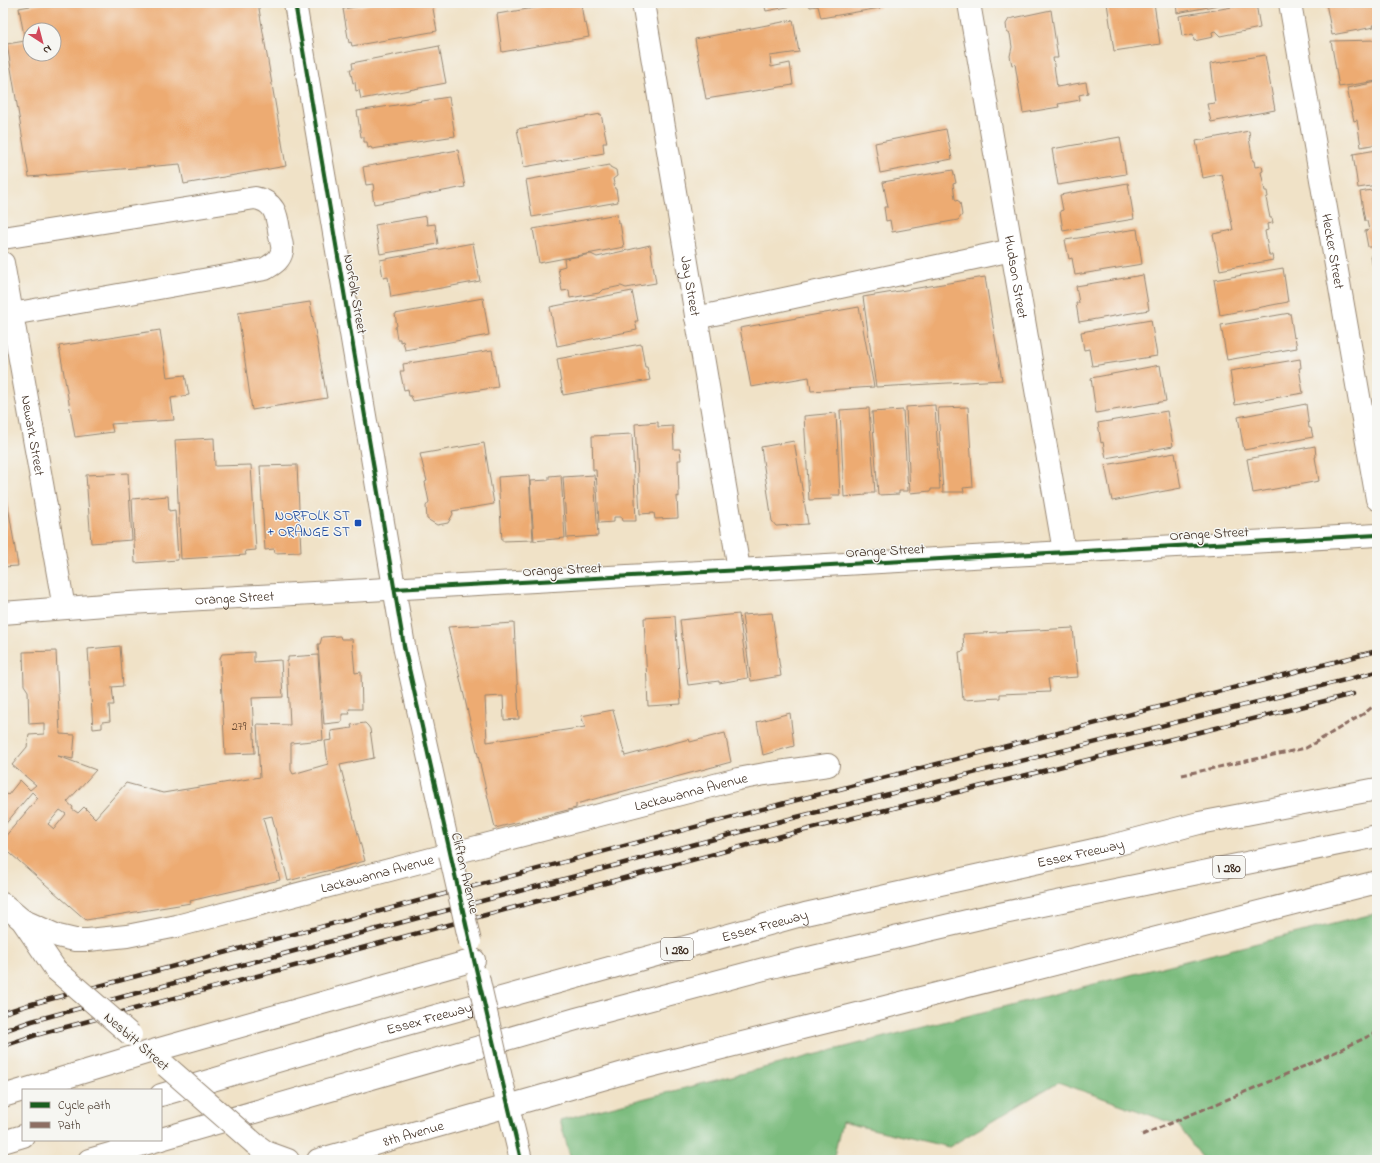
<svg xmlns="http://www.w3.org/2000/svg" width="1380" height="1163" font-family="'Indie Flower',sans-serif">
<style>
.forest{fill:#7cbc7e;stroke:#5c734e}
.building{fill:#edab72;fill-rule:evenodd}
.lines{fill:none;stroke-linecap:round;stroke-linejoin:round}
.minor-casing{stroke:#968672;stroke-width:24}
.major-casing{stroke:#968672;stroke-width:24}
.highway-casing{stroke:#968672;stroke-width:24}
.minor{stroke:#fff;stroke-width:22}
.major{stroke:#fff;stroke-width:22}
.highway{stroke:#fff;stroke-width:22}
.rail-casing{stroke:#3b2a1e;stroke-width:4.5}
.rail{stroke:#f6f6f2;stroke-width:3;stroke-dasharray:9;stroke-linecap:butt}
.major-bridge-casing{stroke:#968672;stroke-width:24;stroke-linecap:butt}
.major-bridge{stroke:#fff;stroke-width:22}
.quiet{stroke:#8d6e63;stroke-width:3;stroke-dasharray:6 3;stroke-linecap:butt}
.cycleway-casing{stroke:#f6f6f2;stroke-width:6}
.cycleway{stroke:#1b5e20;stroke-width:4}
.transit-dot{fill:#1a4fb4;stroke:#f6f6f2;stroke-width:1.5}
.labels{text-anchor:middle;stroke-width:3;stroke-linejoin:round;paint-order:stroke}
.number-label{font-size:12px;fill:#684a33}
.shield{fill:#f6f6f2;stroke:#73675e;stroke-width:1}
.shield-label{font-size:13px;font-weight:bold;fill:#3b2a1e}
.street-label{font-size:14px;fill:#3b2a1e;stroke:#f6f6f2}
.transit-label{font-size:14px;fill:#164399;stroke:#f6f6f2;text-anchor:end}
</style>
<rect width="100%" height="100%" fill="#f6f6f2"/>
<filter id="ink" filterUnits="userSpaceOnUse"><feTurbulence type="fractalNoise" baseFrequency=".025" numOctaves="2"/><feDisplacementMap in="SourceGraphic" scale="8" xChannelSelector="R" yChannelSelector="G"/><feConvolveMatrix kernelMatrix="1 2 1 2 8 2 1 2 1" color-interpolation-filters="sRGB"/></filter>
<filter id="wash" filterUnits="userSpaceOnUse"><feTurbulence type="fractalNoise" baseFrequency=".012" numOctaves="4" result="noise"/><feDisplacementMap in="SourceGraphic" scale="16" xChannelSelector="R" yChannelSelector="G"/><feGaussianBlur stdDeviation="0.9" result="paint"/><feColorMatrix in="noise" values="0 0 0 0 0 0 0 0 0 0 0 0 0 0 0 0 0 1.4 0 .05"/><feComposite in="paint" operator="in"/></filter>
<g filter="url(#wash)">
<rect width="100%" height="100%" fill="#f0e2c7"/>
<path class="forest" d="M1377,913V1160H1204L1178,1125L1058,1082L949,1147L842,1122L833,1160H571L560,1120L947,1021Z"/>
<g id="blocks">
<path class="building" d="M47,3H258L286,166L184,184L180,164L29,177L7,44L25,41L19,8ZM30,30H54V54H30Z
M377,3H432L437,31L352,46L351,42L349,43L343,9Z
M565,3H581L584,24L586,23L589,37L502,52L497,14Z
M764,3H879L880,8L821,18L818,6L810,7L809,3L766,11Z
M1107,3H1154L1160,44L1114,51Z
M1176,3H1224V4L1177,13Z
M1256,3L1260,28L1220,36L1215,31L1212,32L1213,37L1194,41L1193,34L1182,36L1179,16Z
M1326,3H1377V25H1373L1374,27L1332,35Z
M1051,10L1058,58H1053L1057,87L1086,82L1088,93L1079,95L1080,100L1058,104L1059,107L1023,113L1015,64L1012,65L1010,56L1012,47L1010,34L1007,32L1006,24L1009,19Z
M793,20L799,52L770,56L771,67L790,63L793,85L706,99L695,39Z
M1377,40V81L1339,87L1331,41Z
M439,46L446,83L361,99L359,90L356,91L355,82L353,83L350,69H353L352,63Z
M1265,55L1275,110L1211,122L1207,104L1215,103L1210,64Z
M1377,82V144L1361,147L1357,120L1354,121L1347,88Z
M449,97L455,136L372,149L371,147L368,148L367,142H364V137H361L357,111Z
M601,114L607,143H603L604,153L524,167L517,129Z
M946,129L952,159L880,173L875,143Z
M1249,131L1250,138H1249L1253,161H1254L1255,167L1262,166L1263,171L1261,172L1265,191H1267L1268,197L1266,198L1270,218H1272L1273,223L1267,224L1268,230L1265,231L1269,255H1272L1273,260L1220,270L1213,234L1233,230L1222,174L1203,178L1196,141Z
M1120,137L1126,174L1058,185L1052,149Z
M458,150L465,187L374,204L372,191L374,190L373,184L366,185L363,167Z
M1377,150V185L1358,188L1353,154Z
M610,165V167L616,170L617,176L613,179L615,189H616L618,202L532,217L526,180Z
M953,170L956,183L953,184L955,199L960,202L962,215L958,220L892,232L890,220L886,221L884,207H888L883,182Z
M1128,183L1134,219L1063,231L1060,211L1063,210L1060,195Z
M1377,189V248H1372V247H1368L1365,231L1369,230L1367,221H1365L1360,192Z
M617,214L618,223H620L624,247L539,263L533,229Z
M426,216L427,225L435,224L438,244L380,254L375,225Z
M1137,229L1142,264L1075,275L1072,258L1069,259L1065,240Z
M473,243L480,281L391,297L388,277L383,278L380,260Z
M650,245L656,283L626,288L621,286L602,290L599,293L570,298L569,290L562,291L558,268L565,266L564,259L591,254L597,257Z
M1377,255V287H1376L1371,256Z
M1283,268L1288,302L1220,315L1214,280Z
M1143,275L1149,310L1079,322L1076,303H1079L1076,286Z
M985,277L1002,380L876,387L863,297Z
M632,291L638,321H635L637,330L557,346L550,307Z
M483,298L489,335L405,350L403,341L400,342V339H397L395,327L397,326L395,314Z
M310,302L327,398L252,410L238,313Z
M859,307L874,387L811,391L809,377L751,387L740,328Z
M1290,313L1294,338L1295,337L1297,348L1227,360L1221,325Z
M1151,320L1157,356L1092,366L1089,349L1084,350L1081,332Z
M160,330L167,377L185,375L189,395L171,398L174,420L111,424L113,432L75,437L59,346Z
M641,344L645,367H647L650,380L563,395L557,359Z
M492,350L498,387L413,401L411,396H409L408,389L404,390L400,371H404L403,364Z
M1300,359L1301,368H1299L1303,393L1235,405L1230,371Z
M1160,365L1166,401L1096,413L1091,378Z
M1306,404L1309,428H1311L1313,437L1244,450L1238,417Z
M935,405L940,489H931V491L910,493L906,407Z
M968,407L973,487L963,488L964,492H943L938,408Z
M869,408L875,493H866V495L844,497L840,410Z
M903,410L908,491H899V494L878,495L872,412Z
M1167,411L1173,446L1106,458L1103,442L1101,443L1098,423Z
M836,413L840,495H831L832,499L809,500L804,416Z
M658,422V427L673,426L674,449H680L681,460H678L679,497L677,496L678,518L655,519L654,513L640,514L635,424Z
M632,434L636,521H623L622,517H614V522L599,523L596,470H593L592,436Z
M214,438L215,466L251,465L256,550L245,551L246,555L181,559L175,440Z
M794,441L808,524L776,526L772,521L761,447Z
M484,443L494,504L452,511L453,514L448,523L437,525L427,519L426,506L429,502L425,482L427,481L420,454Z
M1315,446L1316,457H1315L1319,481L1253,493L1247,459Z
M1175,453L1181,488L1112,501L1105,465Z
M297,465L301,552L275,553L274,549L265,550L260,466Z
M128,473L132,540L91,543L86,475Z
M529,475L533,540L502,541L498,477Z
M561,475L565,538L534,541L530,481L549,480V476Z
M594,475L598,536L567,538L563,477Z
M3,482H4L18,566L3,567Z
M168,496L169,511L175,510L178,560L135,563L132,499Z
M772,613L781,676L751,681L742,615Z
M739,614L748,678L719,683V681L688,685L680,620Z
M675,616L681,704L648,706L644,618Z
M514,623L519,719L504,720L503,696L485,697L487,742L585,727L581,716L613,710L625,756L689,739L690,742L725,733L731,762L576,804V808L495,828L448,627Z
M1073,628L1078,677L1048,679L1050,692L1000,694V698L963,700L959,652L964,651L963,634Z
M340,636L341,639H352L355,673L361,672L362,709H349L350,714H342V722L324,724L318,644H320L322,637Z
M120,646L123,686L112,687L114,705H109L110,721L102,722V728L93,729L88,649Z
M56,651L60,734L75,735L73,759L58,756L96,770L67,802L73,807L72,809L78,813L84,807L95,818L126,783L163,793L260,777L257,724L290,725L287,661H288V657L318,655L323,740L291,743V770L293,774L328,764L325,741L332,740L331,731L352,728L351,725L365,723L368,726L370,729L374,758L340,765L365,861L288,881L272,816L263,818L280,880L190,901L191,903L86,920L3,847V839L38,798L32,792L3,827V791L8,795L20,780L30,790L36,785L12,765L27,747L29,735L44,734V723L29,724L28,691L24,685L23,652ZM60,810L66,814L54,829L48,824Z
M254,652V662L281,660L283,697L252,698L255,753L225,754L220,658L222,654Z
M790,713L794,746L763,755L757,722Z"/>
</g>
</g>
<g filter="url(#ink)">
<use href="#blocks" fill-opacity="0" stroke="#968672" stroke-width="1"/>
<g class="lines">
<defs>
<g id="minor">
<path id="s1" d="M643,3L739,569"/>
<path id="s2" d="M969,3L1064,551"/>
<path id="s3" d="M1290,3L1377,499"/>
<path d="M3,238L255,198C277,202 277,218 280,236C281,241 283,247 282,251C280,261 273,264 265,269L12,314"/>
<path id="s4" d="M3,263L64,608"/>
<path d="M696,318L1012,250"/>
<path id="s5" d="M450,854L738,779L765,774L828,765"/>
</g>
<g id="major">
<path id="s6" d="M3,613L130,603L1377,535"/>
<path d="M3,904L22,920L56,970"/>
<path id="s7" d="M22,920L58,936L75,940H88L127,936L177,926L450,854L404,646L295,3"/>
<path d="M498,1065L521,1160"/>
<path d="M255,1144L266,1152L288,1160"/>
<path id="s8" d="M318,1160L508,1106"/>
</g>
<g id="highway">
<path d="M24,1090L149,1052L474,960"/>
<path id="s9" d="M161,1095L356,1038L805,914L1107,847L1199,823L1377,789"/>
<path d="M3,1096L23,1090"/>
<path d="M508,1106L634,1070L854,1015L1377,882"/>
<path d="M161,1139L576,1019L779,965L980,918L1377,836"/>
<path d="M3,1142L23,1136"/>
<path d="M89,1160L158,1140"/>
</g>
</defs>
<use href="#minor" class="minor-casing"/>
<use href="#major" class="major-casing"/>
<use href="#highway" class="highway-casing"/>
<use href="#minor" class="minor"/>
<use href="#major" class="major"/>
<use href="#highway" class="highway"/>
<defs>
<path id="rail" d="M3,1013L28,1005L785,803L1377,651
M3,1031L32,1021L789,819L1377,672
M3,1046L36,1035L793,833L1353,694"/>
</defs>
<use href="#rail" class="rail-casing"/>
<use href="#rail" class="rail"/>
<defs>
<path id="major-bridge" d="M450,854L470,942
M56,970L131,1035
M478,977L498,1065
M166,1066L255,1144"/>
</defs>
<use href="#major-bridge" class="major-bridge-casing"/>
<use href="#major-bridge" class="major-bridge"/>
<path class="quiet" d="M1182,775L1306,748L1365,713L1377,703
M1142,1135C1221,1102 1300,1070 1377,1032"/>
<defs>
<path id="cycleway" d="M295,3L404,646L474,960L521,1160
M395,589L1377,535"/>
</defs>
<use href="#cycleway" class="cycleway-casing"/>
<use href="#cycleway" class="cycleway"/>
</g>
</g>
<rect class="transit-dot" x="354" y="519" width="8" height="8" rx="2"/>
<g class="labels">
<g class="number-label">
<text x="239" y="730">279</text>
</g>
<g class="shield">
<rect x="1213" y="856" width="32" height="22" rx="3"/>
<rect x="661" y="938" width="32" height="22" rx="3"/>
</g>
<g class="shield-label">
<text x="1229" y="872">I 280</text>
<text x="677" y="954">I 280</text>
</g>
<g class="street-label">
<text dy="5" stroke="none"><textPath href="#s3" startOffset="252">Hecker Street</textPath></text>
<text dy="5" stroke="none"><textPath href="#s2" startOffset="278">Hudson Street</textPath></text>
<text dy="5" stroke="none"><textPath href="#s1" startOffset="287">Jay Street</textPath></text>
<text transform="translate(356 294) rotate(80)" y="5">Norfolk Street</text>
<text dy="5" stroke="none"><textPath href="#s4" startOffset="175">Newark Street</textPath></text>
<text transform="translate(1209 533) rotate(-3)" y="5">Orange Street</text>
<text transform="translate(885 550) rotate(-3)" y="5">Orange Street</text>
<text transform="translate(562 569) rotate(-3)" y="5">Orange Street</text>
<text dy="5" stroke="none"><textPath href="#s6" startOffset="232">Orange Street</textPath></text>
<text dy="5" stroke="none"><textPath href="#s5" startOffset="249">Lackawanna Avenue</textPath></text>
<text dy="5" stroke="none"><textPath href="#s9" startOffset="951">Essex Freeway</textPath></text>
<text dy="5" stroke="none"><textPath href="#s7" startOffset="367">Lackawanna Avenue</textPath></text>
<text transform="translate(466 873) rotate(77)" y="5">Clifton Avenue</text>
<text dy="5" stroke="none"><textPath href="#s9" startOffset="627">Essex Freeway</textPath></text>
<text dy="5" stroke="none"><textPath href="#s9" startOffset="279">Essex Freeway</textPath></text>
<text transform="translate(137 1041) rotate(41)" y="5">Nesbitt Street</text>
<text dy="5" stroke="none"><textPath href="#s8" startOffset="99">8th Avenue</textPath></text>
</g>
<g class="transit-label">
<text x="350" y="520">NORFOLK ST<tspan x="350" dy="16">+ ORANGE ST</tspan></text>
</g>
</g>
<rect width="1380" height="1163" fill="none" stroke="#f6f6f2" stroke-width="16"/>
<rect x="22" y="1089" width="140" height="52" fill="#f6f6f2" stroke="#aba49d"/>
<rect x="30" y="1102" width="20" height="6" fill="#1b5e20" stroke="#aba49d"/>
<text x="58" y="1109" font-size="12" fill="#3b2a1e">Cycle path</text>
<rect x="30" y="1122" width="20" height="6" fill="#8d6e63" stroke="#aba49d"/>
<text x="58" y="1129" font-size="12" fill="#3b2a1e">Path</text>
<g transform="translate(42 42) rotate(144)"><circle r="19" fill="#f6f6f2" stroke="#aba49d"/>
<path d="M0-3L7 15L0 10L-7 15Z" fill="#d1495b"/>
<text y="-6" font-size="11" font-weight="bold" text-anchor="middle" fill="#3b2a1e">N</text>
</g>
</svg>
